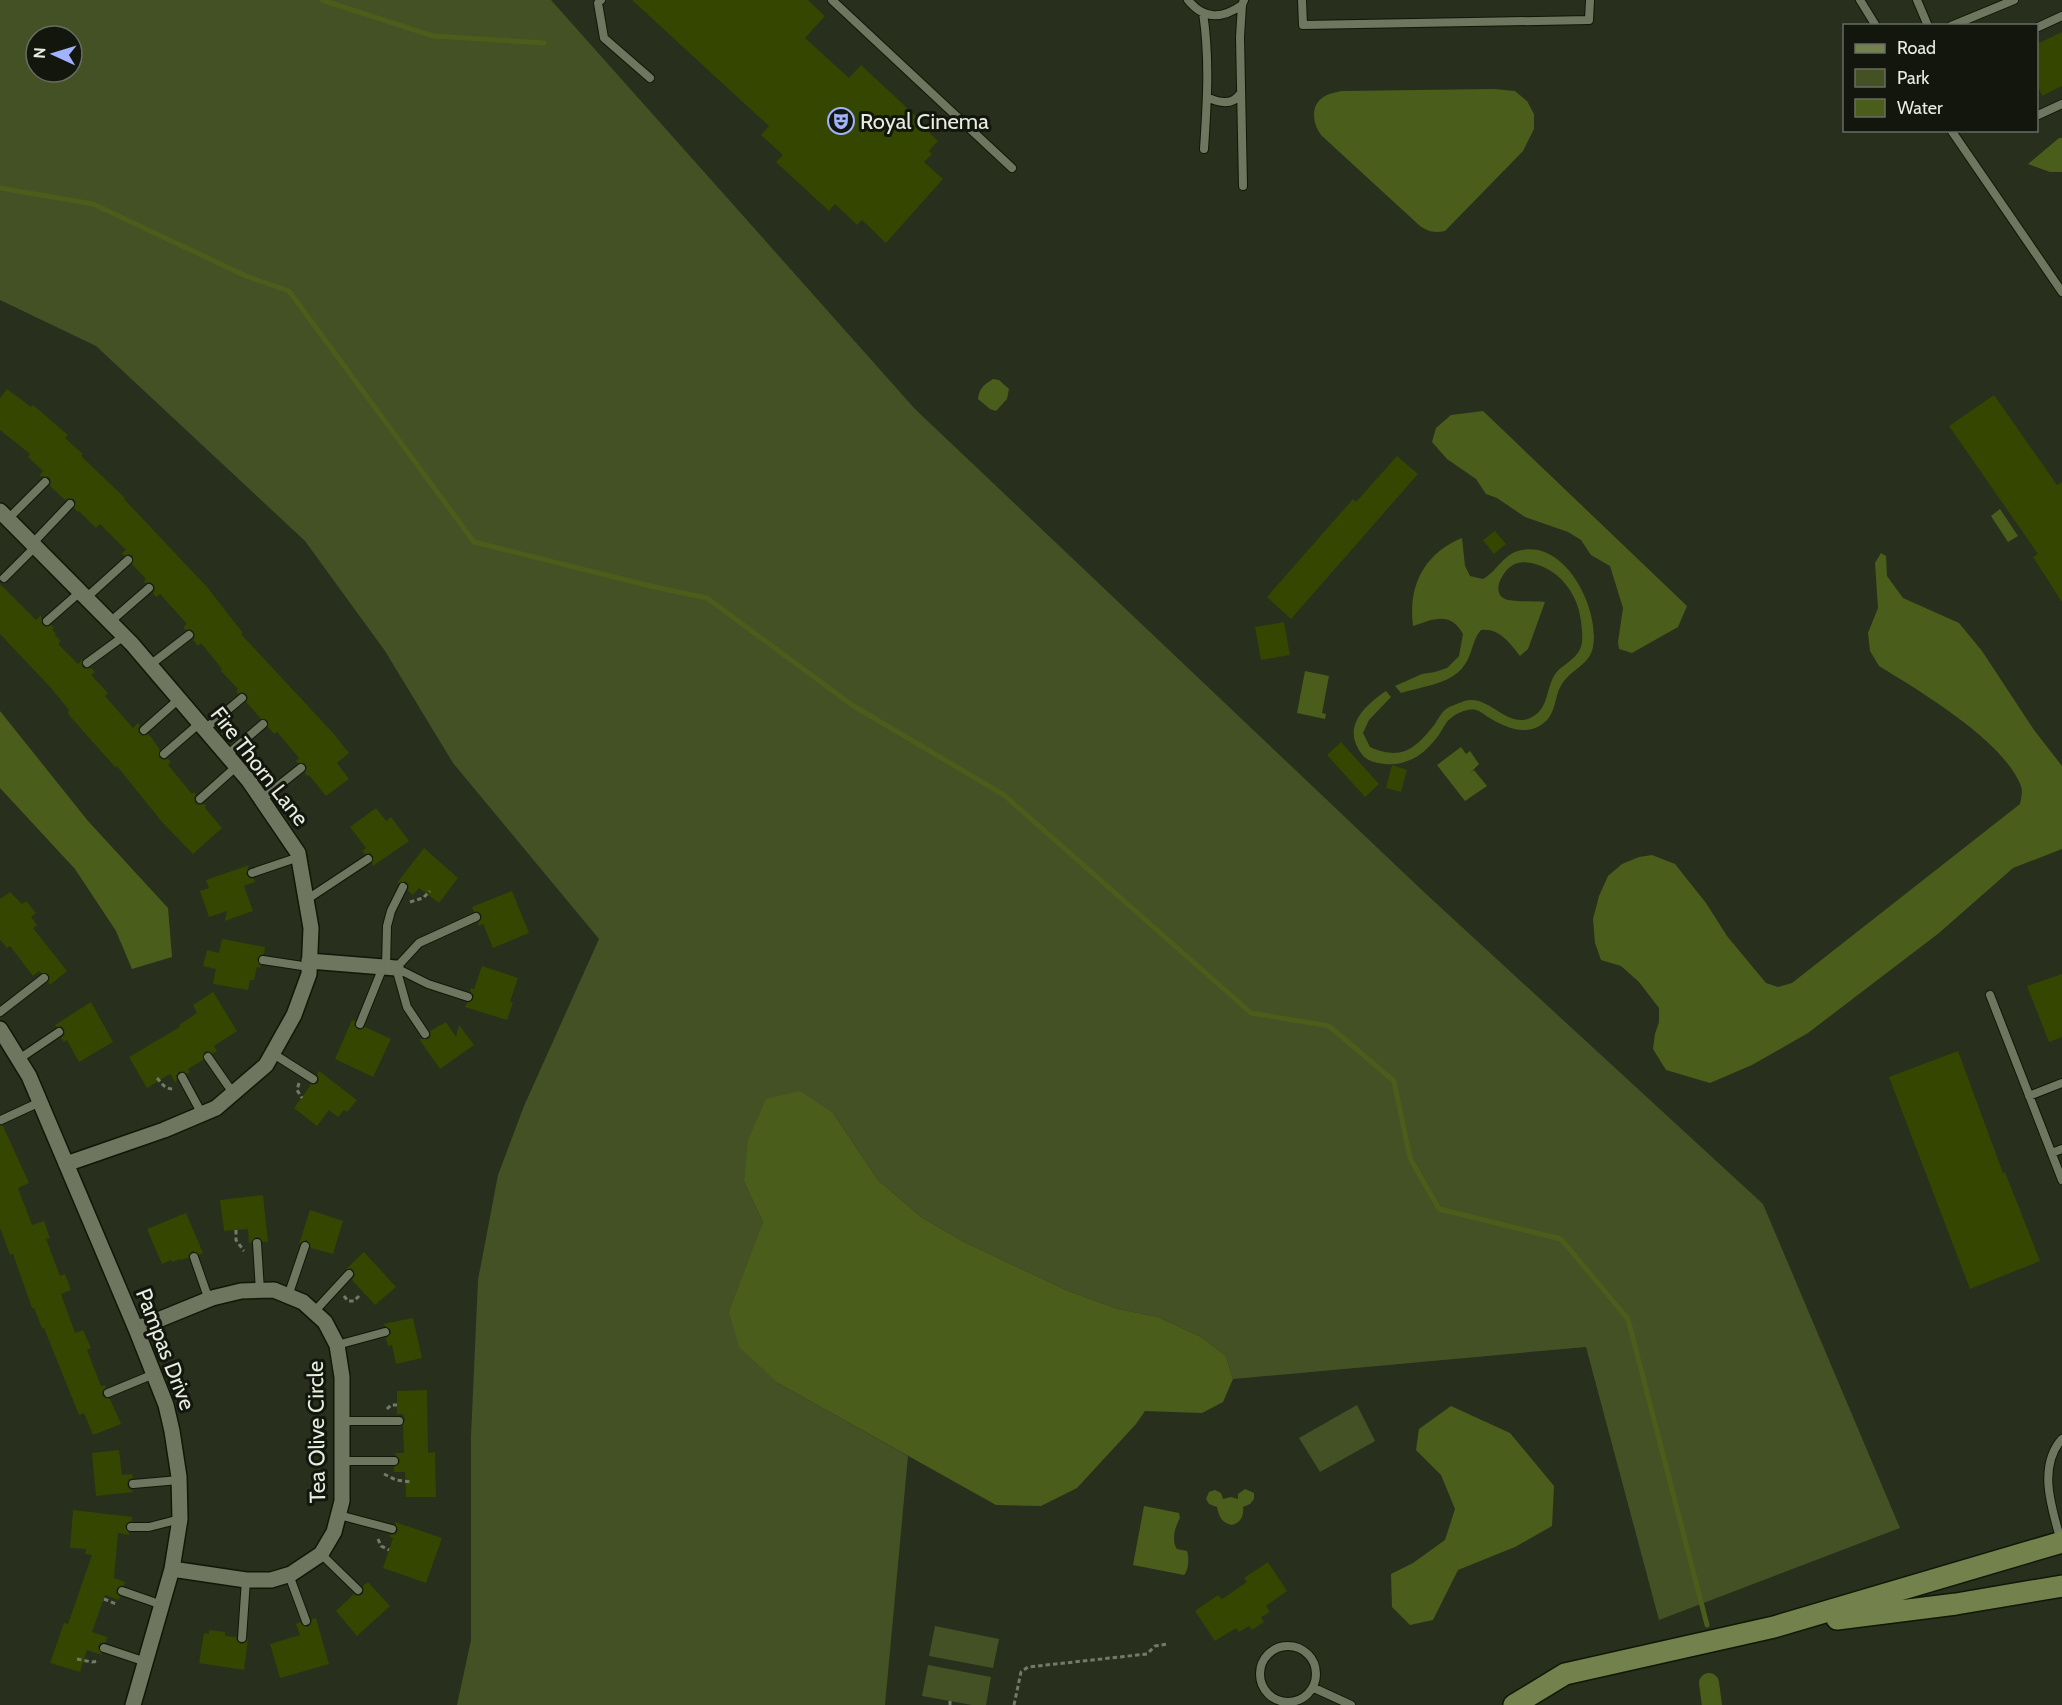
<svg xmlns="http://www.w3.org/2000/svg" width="2062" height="1705" font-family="Cabin,sans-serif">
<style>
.green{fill:#435124;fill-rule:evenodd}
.water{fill:#4b5d1b}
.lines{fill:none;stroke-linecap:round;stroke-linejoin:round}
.stream{stroke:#4b5d1b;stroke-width:5}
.canal{stroke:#4b5d1b;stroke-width:20}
.building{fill:#354600}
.lane-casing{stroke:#111706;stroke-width:10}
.street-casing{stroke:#111706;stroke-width:18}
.secondary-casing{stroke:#111706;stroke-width:24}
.path{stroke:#747a6a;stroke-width:3;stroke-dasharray:4.5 3;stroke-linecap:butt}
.lane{stroke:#6e7660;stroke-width:8}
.street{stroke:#6e7660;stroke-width:15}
.secondary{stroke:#73824d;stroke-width:21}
.labels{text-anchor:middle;stroke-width:6;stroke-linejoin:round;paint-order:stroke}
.poi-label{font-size:22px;fill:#e8ede1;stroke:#13160d;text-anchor:start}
.street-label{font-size:22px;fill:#e8ede1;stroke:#13160d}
</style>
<rect width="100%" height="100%" fill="#282f1c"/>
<path class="green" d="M0,0H551L915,409L1425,893L1763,1204L1900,1528L1659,1620L1586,1347L1233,1379L1226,1356L1201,1337L1158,1317L1118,1309L1068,1291L964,1242L921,1217L878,1180L833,1113L744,1182L763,1222L751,1257L778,1383L908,1456L885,1705H457L471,1640V1436L478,1280L498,1175L524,1106L599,939L453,763L385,651L305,541L96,346L0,300ZM36,36H72V72H36Z
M1357,1405L1375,1441L1320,1472L1299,1438Z
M935,1626L999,1639L993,1668L929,1656Z
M928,1665L991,1677L986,1705H972L922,1696Z"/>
<path class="water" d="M1494,89L1515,91L1527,101L1534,114V129L1523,151L1445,231C1435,233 1429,232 1420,226L1322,136C1312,124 1309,103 1327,95C1331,93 1337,92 1342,91Z
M2059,138H2062V172H2050L2028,164Z
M993,379L999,380L1009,389L1007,399L996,411L990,409L978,399C979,388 984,385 993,379Z
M1483,411L1687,606L1678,627L1632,653L1619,649L1618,642L1623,608L1610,566L1591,555L1581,540L1568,532L1525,517L1497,498L1486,494L1476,479L1447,459L1432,442L1436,428L1451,415Z
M2000,509L2018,536L2008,542L1991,516Z
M1462,538L1465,566L1470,576L1483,579C1498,571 1503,553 1522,550C1566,541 1600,609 1593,647C1589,666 1571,669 1562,684C1554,696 1557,710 1546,721C1528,738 1506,728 1488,717C1485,715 1480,711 1476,710C1468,708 1457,713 1451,718C1445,722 1442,731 1438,736C1425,754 1408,766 1385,764C1376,763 1366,761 1361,753C1342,727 1364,706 1386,691L1391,697L1369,720L1363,733L1370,747C1402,761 1415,749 1435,724C1438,719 1441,713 1446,709C1450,706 1457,704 1462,702C1487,691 1506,729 1530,718C1553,708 1543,681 1562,667C1583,652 1584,647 1581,621C1578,595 1561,571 1535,564C1529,562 1519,561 1513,565C1502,571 1489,595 1508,600C1519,602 1533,601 1545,602L1528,649L1520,656C1510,643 1499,628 1481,630C1473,639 1473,650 1467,661C1455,684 1424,686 1401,693L1395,686L1422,674L1435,672L1447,668L1459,656L1463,634C1450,611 1434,619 1413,626C1408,587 1423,554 1462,538Z
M1881,553L1886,556L1887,576L1903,598L1959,623L1982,651L2034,730L2062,766V849L2013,868L1939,933L1808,1033L1752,1065L1710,1083L1666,1070L1653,1049L1655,1034L1659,1022V1008L1639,982L1621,966L1601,960L1595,943L1593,919L1599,896L1608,876L1622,864L1639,857L1652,855L1675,864L1706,903L1727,936L1766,983L1778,987L1792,983L2020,804C2021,799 2023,792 2021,786C2003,740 1921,692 1879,666L1870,651L1868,633L1878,608L1875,563Z
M1305,671L1329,676L1322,713L1326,714L1325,719L1297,713Z
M0,711L88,821L168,908L172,957L132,969L116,931L75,869L0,788Z
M1461,747L1466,754L1470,751L1479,764L1470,773L1474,770L1487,786L1465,801L1437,765Z
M800,1091L833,1113L878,1180L921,1217L964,1242L1068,1291L1118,1309L1158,1317L1201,1337L1226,1356L1233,1379L1223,1402L1202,1413L1145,1411L1136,1424L1077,1488L1041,1506L996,1505L778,1383L739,1347L729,1312L763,1222L744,1182L748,1140L766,1099Z
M1451,1406L1510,1433L1554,1486L1552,1526L1515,1547L1458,1570L1433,1620L1410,1625L1392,1607L1391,1574L1413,1563L1445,1540L1455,1509L1441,1475L1416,1450L1419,1429Z
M1245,1489L1254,1493V1499L1250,1504L1243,1507C1244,1516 1241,1522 1232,1525C1222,1523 1219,1517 1217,1507L1209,1504L1206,1499L1209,1492L1215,1490L1221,1493L1223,1499L1231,1497L1238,1499V1494Z
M1144,1506L1179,1513L1180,1518C1175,1527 1171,1540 1177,1549L1187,1551C1189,1557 1189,1570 1184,1575L1133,1565Z"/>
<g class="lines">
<path class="stream" d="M322,0L433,36L544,43
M0,188L93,204L246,276L289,291L474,542L650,586L707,598L852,705L1004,795L1251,1013L1329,1026L1394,1081L1410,1158L1439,1209L1561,1239L1628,1319L1707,1625"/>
<path class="canal" d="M1709,1683L1712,1705"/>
</g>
<path class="building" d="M632,0H808L825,16L805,38L849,78L861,65L920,120L918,122L938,141L929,151L932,154L924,162L943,179L886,243L862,220L857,225L835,204L829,211L776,162L783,155L761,135L769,126Z
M2062,32V86L2042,96L2037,84V44Z
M7,389L31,407L33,405L68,435L65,438L83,454L81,456L125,498L124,499L207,587L243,633L241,634L333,733L349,753L337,763L349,779L326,796L309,775L307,776L305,773L307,768L305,764L298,763L296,761L299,758L277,732L274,734L268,727V721L261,719L246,702L248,698L246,694L242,692L238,694L236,691L238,689L221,671L222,669L201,643L198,646L193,640L195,635L193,631L189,629L185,630L183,627L187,624L160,594L156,597L153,593L155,589L154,585L150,582L145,583L144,581L146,579L132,564L133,556L129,554L124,556L122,553L126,550L100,524L96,528L79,511L78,512L74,508L76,503L74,499L69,498L65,500L50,486L51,481L49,477L39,476L43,471L28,457L30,454L0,430V398Z
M1994,395L2057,485L2062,482V602L2033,557L2038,554L1949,426Z
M1397,456L1418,474L1291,619L1267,597L1353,499L1356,502Z
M1495,531L1506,544L1494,554L1483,540Z
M0,584L36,620L41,615L42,624L46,627L51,625L54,628L52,629L56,634L55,635L61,641L58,644L78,664L83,659L82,666L85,669L91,668L95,672L91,675L108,693L105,696L133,728L138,723L140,725L138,729L139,733L143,736L148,734L151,737L160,750L159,757L163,760L168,759L171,762L168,765L192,794L194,792L196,794L194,798L195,803L199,805L204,804L206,806L205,808L222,828L193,854L162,822L117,766L116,768L68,714L69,710L51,688L0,634Z
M1284,622L1290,655L1261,660L1255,627Z
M1341,742L1379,784L1365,797L1327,755Z
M1392,765L1407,770L1401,792L1386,788Z
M376,808L386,821L391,817L409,841L373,866L372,864L373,856L370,853L365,854L362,851L366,848L350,827Z
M424,848L458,878L439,903L419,888L413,895L408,891L409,886L406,882L397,883Z
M249,865L246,874L249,878L254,879L255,882L244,886L253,911L225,921L227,911L209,917L200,891L209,888L206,880Z
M512,891L529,933L493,948L483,924L479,926L478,923L482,918L481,914L477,911L474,912L472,907Z
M10,892L22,904L26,901L36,913L31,917L37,925L33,928L67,971L50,985L48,982L50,978L48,974L41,973L39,971L33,976L10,946L7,948L0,940V899Z
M222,939L265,947L264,954L260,955L257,959L261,968L257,967L254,980H250L248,990L213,984L216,969L203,966L207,950L219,953Z
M482,966L518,978L510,1002H513L507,1020L465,1007L467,1003L473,999L474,995L470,991L471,988L474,989Z
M2062,974V1037L2049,1042L2027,986Z
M213,992L237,1031L214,1046L217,1051L213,1054L208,1051L204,1052L203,1060L188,1069L190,1072L187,1074L183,1071L179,1072L176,1076L177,1080L175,1082L170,1074L147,1088L129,1057L180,1027L179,1025L197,1013L193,1005Z
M91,1002L113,1042L79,1062L67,1040L64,1042L61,1038L65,1034L64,1029L61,1026L56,1027L55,1025Z
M352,1020L355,1021L354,1025L357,1029L361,1030L365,1027L391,1039L373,1077L335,1059Z
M446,1022L456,1037L459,1025L474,1045L440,1069L419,1039H428L431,1036L430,1031Z
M1958,1051L2003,1173L2005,1172L2040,1261L1970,1289L1889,1077Z
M319,1071L357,1100L347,1112L344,1110L338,1117L329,1110L317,1126L294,1108L310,1086L309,1084L313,1085L318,1083L319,1079L317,1074Z
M3,1126L29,1183L18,1188L32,1225L44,1221L50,1238L46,1239L60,1276L65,1274L71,1290L61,1294L75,1333L83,1330L91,1348L87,1350L101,1386L105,1385L106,1387L103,1390L102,1395L105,1398L110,1399L121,1424L93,1435L84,1413L79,1415L44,1328H42L34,1308H32L13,1254L10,1255L0,1228V1126Z
M263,1195L268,1242H263L260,1238L256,1237L249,1244L248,1229L224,1231L220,1200Z
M310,1210L343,1221L333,1254L311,1248L310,1243L306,1240L299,1244Z
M186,1213L203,1253L199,1255L193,1251L189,1254L188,1259L187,1258L181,1260L180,1259L172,1262L171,1260L162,1264L147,1229Z
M364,1252L396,1287L375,1305L352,1280L355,1275L353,1270L350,1268L345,1270Z
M413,1318L422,1358L396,1364L392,1345L388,1346L386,1338L391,1334V1330L383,1324Z
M427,1390L428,1453L435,1452L436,1497H406L405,1472H394V1467L399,1464L400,1460L394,1453H404L403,1425L405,1420L403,1414H397V1391Z
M119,1450L122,1475L132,1474L133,1478L129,1479L127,1484L128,1488L134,1492L96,1496L92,1453Z
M73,1510L132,1517V1521L128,1522L125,1526L130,1535L118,1533L114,1578L125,1582L124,1585L117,1588L116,1593L120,1597L119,1600L105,1595L92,1632L107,1637L106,1642L100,1643L98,1647L102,1655L87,1650L80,1672L50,1663L64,1623L68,1624L92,1555L85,1554L86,1549L70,1548Z
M395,1522L442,1538L426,1583L383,1568L393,1538L390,1537V1535L396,1534L398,1530Z
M1268,1562L1287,1591L1266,1606L1270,1612L1261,1617L1264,1622L1252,1630L1249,1626L1239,1632L1236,1628L1215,1641L1195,1611L1218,1595L1222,1599L1247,1582L1244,1578Z
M368,1582L390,1606L357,1636L336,1611L354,1594L357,1596L362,1595L364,1591L363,1586Z
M316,1618L329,1664L280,1678L270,1644L300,1635L296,1624L300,1622L303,1626L308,1627L311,1624L312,1619Z
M209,1630L225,1632V1636L236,1637L237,1641L241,1644L245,1643L248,1638L244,1670L199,1663L204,1633L209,1634Z"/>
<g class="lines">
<defs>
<path id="lane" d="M601,0L598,3L604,38L650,78
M832,0L1012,168
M1188,0C1204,20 1222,19 1242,5
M1302,0L1303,25L1589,20L1590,0
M1860,0L1876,26
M1917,0L1928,26
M1203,13C1210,58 1207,104 1204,149
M1951,26L2014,0
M2036,28L2062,16
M1207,97C1219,103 1232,106 1240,94
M2036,116L2062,104
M1951,130L2062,292
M1243,186L1240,37L1242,5L1244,0
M8,519L45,482
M32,544L70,504
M4,578L35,547
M86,598L128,560
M47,621L80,592
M110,622L149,588
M87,663L124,636
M150,665L189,635
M205,729L242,698
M144,730L179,699
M164,754L200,723
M227,755L263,724
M200,799L237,766
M262,799L301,768
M252,873L299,857
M306,900L368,859
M263,960L309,967
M386,967L387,926L391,911L403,887
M396,968L419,943L476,917
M396,968L428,984L468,997
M396,968L407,1007L425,1034
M1990,995L2062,1180
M0,1012L44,978
M360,1024L383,967
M272,1053L313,1079
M208,1057L233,1093
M19,1059L59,1032
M182,1077L202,1114
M2029,1096L2062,1083
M1,1120L40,1102
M2052,1153L2062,1149
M257,1243L260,1291
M194,1257L209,1300
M288,1296L305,1246
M314,1312L349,1274
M337,1345L385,1332
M108,1393L154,1374
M342,1421H399
M342,1461H394
M133,1484L179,1480
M339,1515L392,1529
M131,1527H149L180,1519
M2061,1541C2052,1509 2037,1467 2062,1439
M321,1554L358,1590
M289,1575L306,1621
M122,1591L162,1605
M242,1638L246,1580
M1260 1674a28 28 0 1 1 56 0a28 28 0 1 1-56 0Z
M104,1648L146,1662
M1314,1688L1351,1705"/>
<path id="street" d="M0,511L132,644L249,781L298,853L311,928L309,974L294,1015L266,1065L216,1108L164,1130L66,1164
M309,961L396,968
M0,1029L29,1076L136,1329L166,1405L172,1431L179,1477L180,1519L172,1569L133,1705
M136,1329L212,1298L241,1291L274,1290L303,1302L325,1322L337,1345L342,1377V1501L334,1532L321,1554L291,1574L271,1580H246L172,1569"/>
<path id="secondary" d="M1837,1619L1956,1604L2062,1586
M1514,1705L1565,1674L1774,1627L2062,1542"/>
</defs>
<use href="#lane" class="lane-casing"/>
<use href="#street" class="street-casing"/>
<use href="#secondary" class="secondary-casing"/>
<path class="path" d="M410,902L423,898L430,891
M157,1078C163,1085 165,1089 174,1089
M299,1083L297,1090L302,1098
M236,1230V1240L244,1251
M344,1296L348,1301H354L361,1294
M387,1409L391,1405H397
M384,1474L396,1480L411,1482
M378,1539L381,1546L389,1550
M104,1599L116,1604
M77,1659L92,1662L99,1661
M950,1705V1701
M1014,1705L1021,1672L1028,1667L1147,1654L1155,1646L1168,1644"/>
<use href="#lane" class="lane"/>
<use href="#street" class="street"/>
<use href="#secondary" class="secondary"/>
</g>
<defs>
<symbol id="theatre-ring" viewBox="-11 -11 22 22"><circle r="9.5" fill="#13160d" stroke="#a1b3fd" stroke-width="1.5"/><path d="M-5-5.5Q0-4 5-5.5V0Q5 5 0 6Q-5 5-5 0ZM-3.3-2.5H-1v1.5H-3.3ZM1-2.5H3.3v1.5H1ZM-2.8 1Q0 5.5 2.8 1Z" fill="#a1b3fd"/></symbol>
</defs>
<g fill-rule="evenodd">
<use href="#theatre-ring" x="826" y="106" width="30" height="30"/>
</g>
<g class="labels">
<g class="poi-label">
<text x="860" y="129">Royal Cinema</text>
</g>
<g class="street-label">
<text transform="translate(260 766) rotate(52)" y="8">Fire Thorn Lane</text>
<text transform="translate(166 1349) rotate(69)" y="8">Pampas Drive</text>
<text transform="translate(316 1432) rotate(-91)" y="8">Tea Olive Circle</text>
</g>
</g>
<rect x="1843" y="24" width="195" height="108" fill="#13160d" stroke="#686c62" stroke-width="1.5"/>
<rect x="1855" y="44" width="30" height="9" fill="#73824d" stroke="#686c62" stroke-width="1.5"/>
<text x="1897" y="54" font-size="18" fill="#e8ede1">Road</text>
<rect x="1855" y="69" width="30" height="18" fill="#435124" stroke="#686c62" stroke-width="1.5"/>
<text x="1897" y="84" font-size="18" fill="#e8ede1">Park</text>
<rect x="1855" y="99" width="30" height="18" fill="#4b5d1b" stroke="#686c62" stroke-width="1.5"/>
<text x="1897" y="114" font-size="18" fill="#e8ede1">Water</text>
<g transform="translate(54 54) rotate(274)"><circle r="28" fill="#13160d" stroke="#686c62" stroke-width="1.5"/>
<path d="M0-4.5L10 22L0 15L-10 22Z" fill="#a1b3fd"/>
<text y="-9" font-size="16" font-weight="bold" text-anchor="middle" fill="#e8ede1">N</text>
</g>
</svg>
